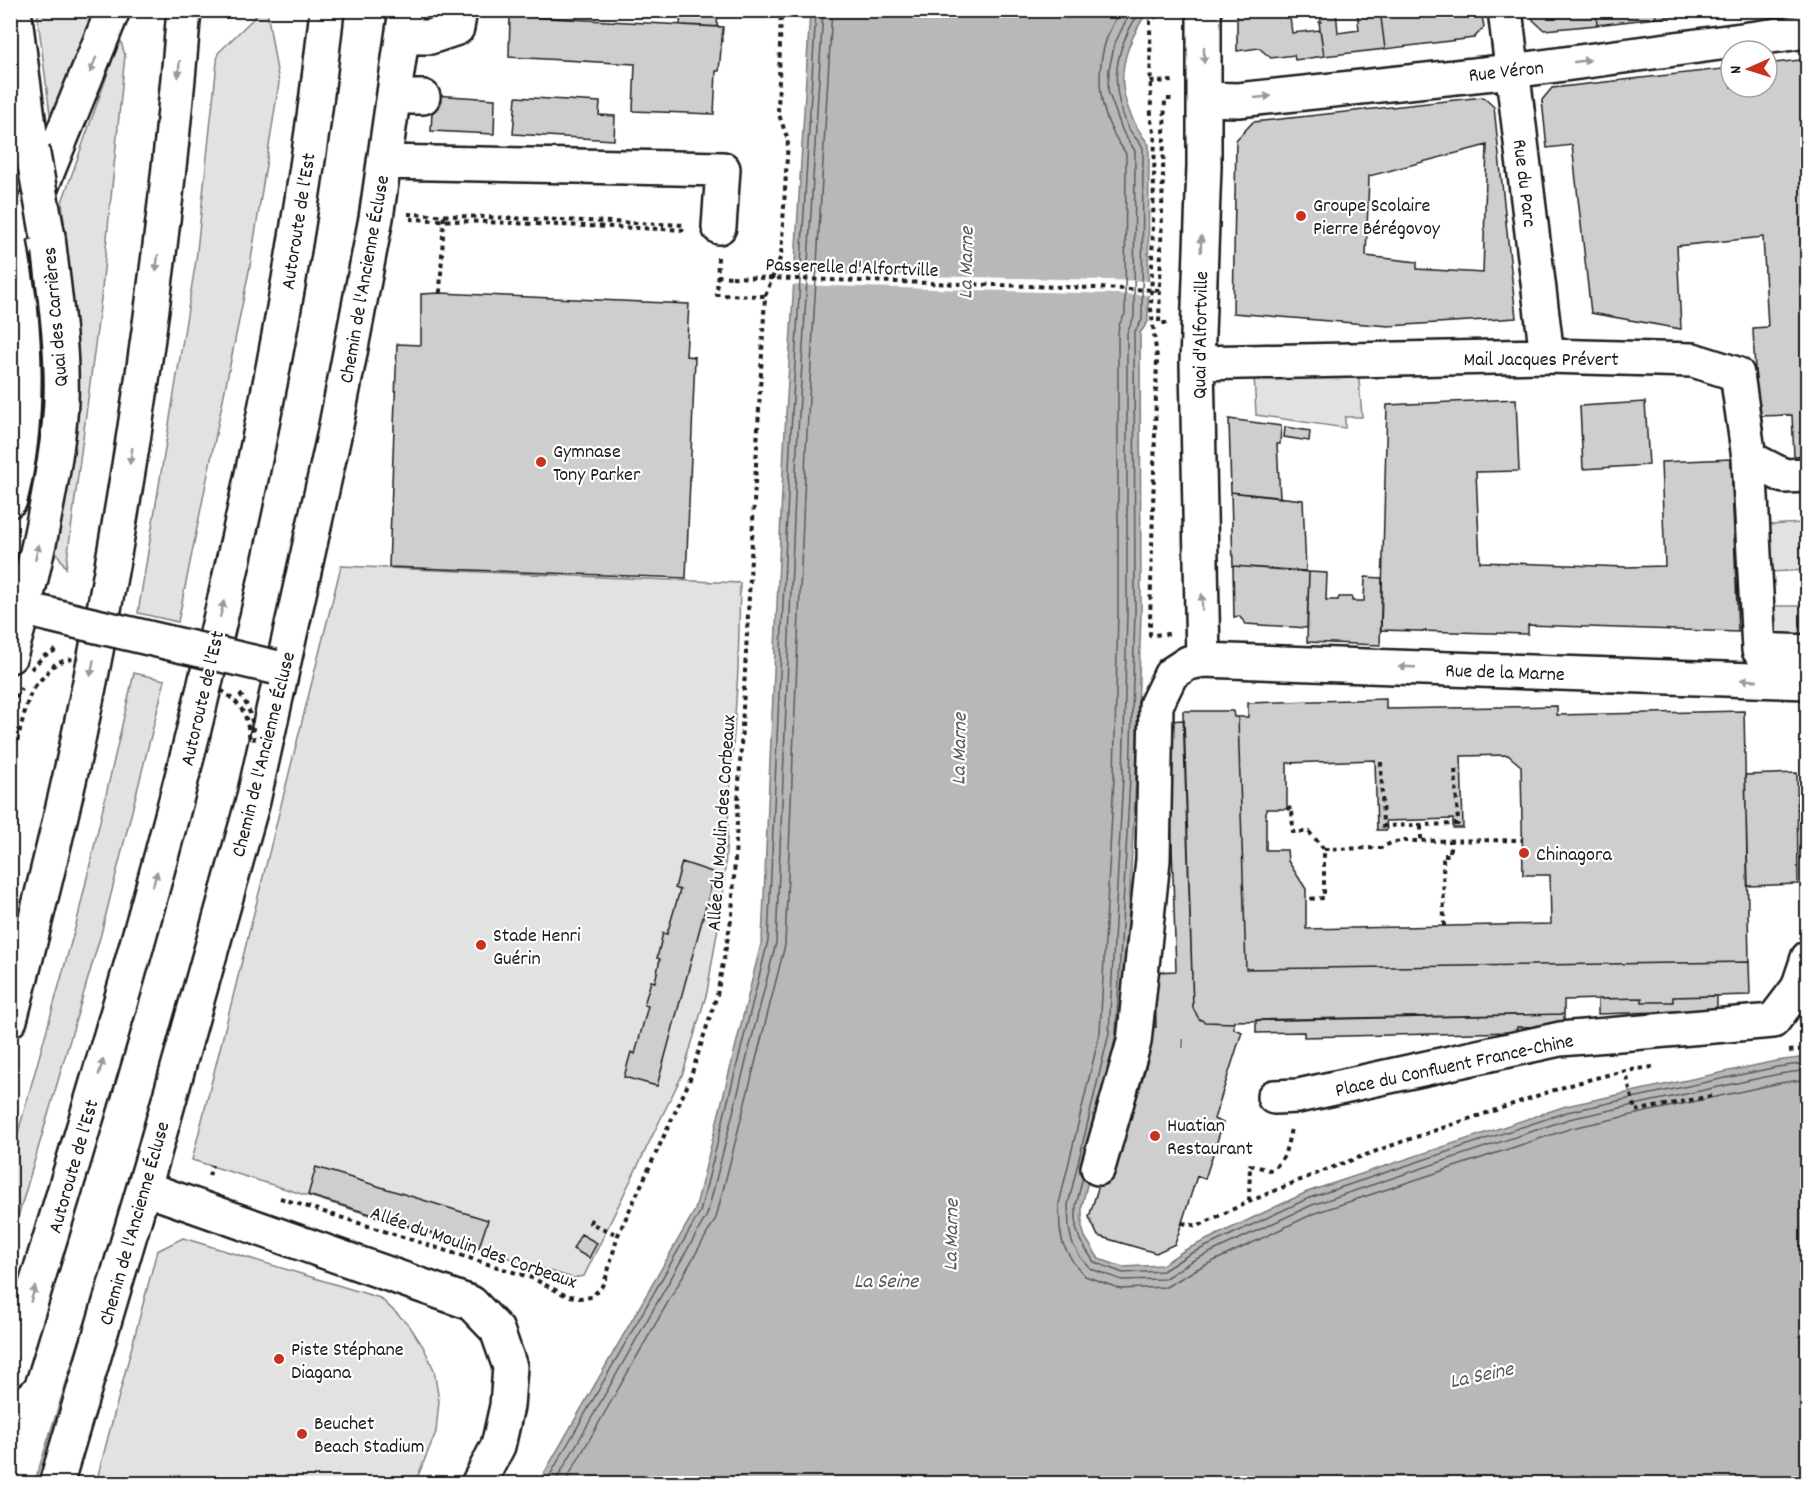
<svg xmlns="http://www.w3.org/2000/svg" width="1818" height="1494" font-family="Dekko,sans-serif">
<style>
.green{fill:#e2e2e2;stroke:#7f7f7f;stroke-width:1.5}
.water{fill:#b8b8b8;stroke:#7a7a7a;stroke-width:1.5}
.pier{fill:#fff}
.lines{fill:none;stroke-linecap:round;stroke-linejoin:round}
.shore{stroke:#5a5a5a;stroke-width:1.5}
.building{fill:#cecece;stroke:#1c1c1c;stroke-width:1.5;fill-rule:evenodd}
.minor-casing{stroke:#1c1c1c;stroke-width:38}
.major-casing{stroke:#1c1c1c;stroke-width:38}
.highway-casing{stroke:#1c1c1c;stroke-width:38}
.path{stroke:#1c1c1c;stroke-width:4;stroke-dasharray:4.5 4.5;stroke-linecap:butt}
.minor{stroke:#fff;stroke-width:33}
.major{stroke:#fff;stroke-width:33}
.highway{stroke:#fff;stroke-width:33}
.minor-bridge-casing{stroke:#1c1c1c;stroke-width:38;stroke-linecap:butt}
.major-bridge-casing{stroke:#1c1c1c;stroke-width:38;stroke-linecap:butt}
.path-bridge{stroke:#1c1c1c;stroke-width:4;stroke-dasharray:4.5 4.5;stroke-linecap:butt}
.minor-bridge{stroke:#fff;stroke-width:33}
.major-bridge{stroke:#fff;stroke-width:33}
.oneway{fill:#999}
.poi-dot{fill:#c8321e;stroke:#fff;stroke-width:2}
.labels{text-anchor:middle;stroke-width:4.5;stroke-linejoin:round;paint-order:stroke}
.number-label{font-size:16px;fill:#484848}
.street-label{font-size:20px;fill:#1c1c1c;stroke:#fff}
.poi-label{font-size:20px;fill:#1c1c1c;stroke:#fff;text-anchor:start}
.water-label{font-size:21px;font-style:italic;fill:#5a5a5a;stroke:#fff}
</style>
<rect width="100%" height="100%" fill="#fff"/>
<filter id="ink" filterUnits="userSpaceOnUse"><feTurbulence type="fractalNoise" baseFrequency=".0167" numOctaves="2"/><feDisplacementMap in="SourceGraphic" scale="12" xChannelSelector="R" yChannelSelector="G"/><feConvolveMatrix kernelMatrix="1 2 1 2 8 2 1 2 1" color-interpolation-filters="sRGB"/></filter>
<g filter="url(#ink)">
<path class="green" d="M37,11H100L52,130Z
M261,11H267L279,83L250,266L178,622L138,613L196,260L218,53Z
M120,39L125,55L101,299L66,568L53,547L78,388L72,303L62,202Z
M1358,368L1362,417H1345V428L1256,415L1254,374Z
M1803,523L1806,570L1770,572L1768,525Z
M341,566L740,583L738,670L723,898L707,992L683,1073L584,1276L573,1278L192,1160Z
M1773,606H1807V635L1775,634Z
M134,673L165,680L101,934L11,1241V1158L77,921Z
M183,1238L380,1298L409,1325L424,1348L434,1370L439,1401L436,1432L415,1483H96L157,1251Z
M85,1323L44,1483L34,1484Z"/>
<path class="water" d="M810,11H1148C1115,59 1113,98 1149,145L1148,322L1140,333L1141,612L1136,778L1122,1035L1082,1206V1227L1085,1237L1099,1259L1123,1267L1162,1265L1185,1250L1307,1192L1566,1106L1776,1061L1807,1057V1483L538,1484L695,1210L762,940L784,448Z"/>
<path class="pier" d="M791,273L1150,281L1151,295L791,285Z"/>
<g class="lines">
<path class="shore" d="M1121,10C1095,49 1093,98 1116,138C1119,144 1123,148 1126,154L1125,314L1119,325L1118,333V612L1114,777L1100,1032L1059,1204L1060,1229L1063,1244L1073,1262L1085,1276L1121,1289L1166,1287L1197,1269L1315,1213L1572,1128L1780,1083L1808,1079
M1131,10L1115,43L1109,69L1108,91L1123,132L1135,151L1134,317L1127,333V612L1123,777L1109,1033L1068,1205L1069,1228L1072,1242L1080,1257L1091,1269L1122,1280L1164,1279L1192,1261L1312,1205L1569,1119L1779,1074L1808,1070
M1111,1059L1116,1034L1130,778L1135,612L1134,333L1142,320L1143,148C1139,141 1133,136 1129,129C1108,86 1114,49 1141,10
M1083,1176L1076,1206V1227L1080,1240L1094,1262L1123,1273L1163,1271L1188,1255L1309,1198L1567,1112L1777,1067L1808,1063
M545,1484L700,1212L768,941L790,448L816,10
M554,1484L707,1215L776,943L797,448L823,10
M564,1484L716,1218L785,945L806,449L832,10"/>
</g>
<path class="building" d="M681,10H718L717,27L680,25Z
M1237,10H1318V13L1290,17L1292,33L1320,30L1324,56L1295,60L1294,55L1271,58L1259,48L1237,51Z
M1320,10H1336L1338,33L1359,30L1357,10H1380L1385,49L1324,56L1319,22H1321Z
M1380,10H1481L1484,27L1474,38L1385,49Z
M1532,10H1596L1597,25L1544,30L1533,20Z
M1596,10H1655L1656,18L1597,25Z
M1655,10H1696V13L1656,18Z
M510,16L723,27L719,71H716L714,114L633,111L635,64L509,57Z
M1808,59V455L1794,456L1792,415L1757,416L1753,328L1768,327L1763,237L1677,246L1681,329L1591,313L1572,145L1547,148L1542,100L1552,88L1731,68V87H1767V64Z
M433,95L495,99L494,134L431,131Z
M516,97L600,102L599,115L615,116L614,140L513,134Z
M1483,97L1494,107L1516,318L1389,326L1233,313L1236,140L1253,122ZM1487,145L1483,273L1417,269V262L1366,256L1369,176Z
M440,293L689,304L686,356L695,357L686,578L389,567L397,344L421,345V294Z
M1516,399L1519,471L1476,472L1480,562L1626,567L1665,566L1661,462L1731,459L1738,632L1528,625V634L1381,630L1387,405Z
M1645,402L1649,465L1583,469L1580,406Z
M1229,419L1281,426L1280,444H1277L1280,498L1231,492Z
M1285,427L1310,431L1309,441L1284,437Z
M1231,492L1303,500L1306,571L1233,566Z
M1233,566L1309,572L1307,628L1246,624L1239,616L1234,617Z
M1309,572L1327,573L1326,600H1338L1339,597H1352V601H1364L1365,577L1382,578L1380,645L1307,642Z
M1386,699V709L1557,706V715L1744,711L1749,962L1246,969L1238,717H1248V703Z
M1183,711H1233L1234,717H1238L1246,969L1749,962L1750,995L1673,997V1002H1642V998L1564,1000V1014L1234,1021V1023L1205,1022L1199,1019L1193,1008Z
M1184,720L1193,1008L1199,1019L1205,1022L1234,1023V1029L1242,1032L1214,1119L1223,1123L1205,1179L1197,1176L1175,1244L1156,1253L1098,1236L1089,1217L1149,1025L1156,1027L1155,972L1176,971L1168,721Z
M1508,755L1521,766L1523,875H1550L1551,924L1306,929V889L1288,861L1287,850H1266V809H1287V763L1375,760L1377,830H1387L1386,821L1453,819V828H1463L1461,756Z
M1797,773L1798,884L1748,886L1745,775Z
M682,862L715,873L657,1086L624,1077L631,1052L635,1054L648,1006L644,1005L651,981L655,982L660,959L657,958L663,933L667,934L680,890L675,888Z
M1717,996V1010L1598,1014V999L1642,998V1002H1673V997Z
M1564,1014V1026L1517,1027V1032L1304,1037V1032L1256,1033V1020Z
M316,1167L488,1220L479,1247L308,1195Z
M581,1234L597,1243L589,1258L573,1249Z"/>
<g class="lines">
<defs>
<path id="minor" d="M1505,10L1547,356
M402,37H430L457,28L460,10
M394,97H423
M1205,99L1238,100L1512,71L1808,31
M384,162L723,169L719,227
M1197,363L1547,356L1693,360L1737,374L1749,458L1784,476L1808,475
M1749,458L1759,650L1808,652
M42,613L75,621
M1203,660L1197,363L1204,166V10
M1274,1097L1298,1096L1560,1039L1773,1021L1798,988L1808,958
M1098,1168L1134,1042L1153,860L1156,705L1171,674L1188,663L1203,660L1808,682
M144,1188L471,1303L497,1330L510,1367L507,1406L498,1446L478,1484
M56,1484L153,1157L253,801L334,436L376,218L406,10"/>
<path id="major" d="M14,10L32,149
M10,500C26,436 27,370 20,305
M10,656C27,600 40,544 50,487C55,459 60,429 61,401C63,346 54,291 48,237"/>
<path id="highway" d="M10,264L113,10
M10,1020C34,927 58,834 78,740C129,499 164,255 184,10
M10,1370C75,1157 141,944 194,729C252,493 301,252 327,10"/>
</defs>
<use href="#minor" class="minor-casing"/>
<use href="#major" class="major-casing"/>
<use href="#highway" class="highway-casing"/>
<path class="path" d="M1165,10L1150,21L1151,121L1155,135L1151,309L1157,358L1150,621V635L1170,634
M1150,82L1173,81
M408,214L686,225
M410,219L687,230
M718,257L717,295L765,296
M717,276L732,277
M440,293L444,215
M1167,323H1159L1165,99H1172
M10,715L15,699L21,688
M1381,762L1383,826H1385L1458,824L1455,767
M10,767L28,700L34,687
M1287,809L1292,808L1293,832H1309L1324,849V898L1306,899
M1421,826V841
M1324,849L1381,848L1393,842L1405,841L1522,840
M1444,926L1443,855H1450V841
M1789,1051L1808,1049
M1627,1077L1635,1111L1711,1096
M209,1176L212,1165
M280,1198L532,1278L565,1295L580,1298L592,1297L602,1286L607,1275L618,1235L689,1082L717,995L732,915L765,296L781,256L788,140L778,112L781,10
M1249,1201L1250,1165L1270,1170C1286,1163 1287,1144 1291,1129
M592,1219L590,1223L618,1235
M1182,1223L1198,1226C1288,1181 1382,1148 1478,1116C1535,1097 1592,1074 1653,1067"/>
<use href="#minor" class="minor"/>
<use href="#major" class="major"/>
<use href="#highway" class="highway"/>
<defs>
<path id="minor-bridge" d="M75,621L274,667"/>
<path id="major-bridge" d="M32,149L48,237
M10,242L20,305"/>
</defs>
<use href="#minor-bridge" class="minor-bridge-casing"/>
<use href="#major-bridge" class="major-bridge-casing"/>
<path class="path-bridge" d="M732,277L1161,290
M31,669L44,656L58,649
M34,687L56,663L79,657
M221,690C245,708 246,712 250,741
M240,694C251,709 253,723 254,741"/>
<use href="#minor-bridge" class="minor-bridge"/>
<use href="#major-bridge" class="major-bridge"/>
</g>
<defs><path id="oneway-solid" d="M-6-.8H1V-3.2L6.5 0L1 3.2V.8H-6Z" transform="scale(1.5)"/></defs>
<g class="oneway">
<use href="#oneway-solid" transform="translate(1204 55) rotate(90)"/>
<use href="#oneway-solid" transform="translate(1582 61) rotate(-8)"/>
<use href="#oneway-solid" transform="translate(93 65) rotate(112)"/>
<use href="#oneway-solid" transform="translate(179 69) rotate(94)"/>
<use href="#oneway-solid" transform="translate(1263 97) rotate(-6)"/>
<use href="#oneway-solid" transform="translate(1201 244) rotate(-88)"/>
<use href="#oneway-solid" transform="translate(157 263) rotate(97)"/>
<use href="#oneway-solid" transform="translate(131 456) rotate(100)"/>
<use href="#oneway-solid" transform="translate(37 552) rotate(-78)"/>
<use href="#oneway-solid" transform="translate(1202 602) rotate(-91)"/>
<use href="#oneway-solid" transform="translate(222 609) rotate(-77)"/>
<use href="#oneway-solid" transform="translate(1407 667) rotate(-178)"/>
<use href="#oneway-solid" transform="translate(92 668) rotate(101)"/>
<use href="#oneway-solid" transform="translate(1749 680) rotate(-178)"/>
<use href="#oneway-solid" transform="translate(155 879) rotate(-74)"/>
<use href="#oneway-solid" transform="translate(101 1067) rotate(-74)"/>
<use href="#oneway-solid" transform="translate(33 1294) rotate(-73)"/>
</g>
</g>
<g class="poi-dot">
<circle cx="1301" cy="216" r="6"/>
<circle cx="541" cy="462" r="6"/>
<circle cx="1524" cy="853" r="6"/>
<circle cx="481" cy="945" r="6"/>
<circle cx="1155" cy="1136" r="6"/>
<circle cx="279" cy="1359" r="6"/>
<circle cx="302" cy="1434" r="6"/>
</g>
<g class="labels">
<g class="number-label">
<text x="1181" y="1048">1</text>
</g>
<g class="street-label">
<text transform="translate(1506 70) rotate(-6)" y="7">Rue Véron</text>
<text transform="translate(1526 183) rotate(83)" y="7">Rue du Parc</text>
<text transform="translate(297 221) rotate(-81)" y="7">Autoroute de l’Est</text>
<text transform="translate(852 266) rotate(2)" y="7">Passerelle d'Alfortville</text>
<text transform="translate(363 279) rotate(-80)" y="7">Chemin de l'Ancienne Écluse</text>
<text transform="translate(54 317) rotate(-95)" y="7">Quai des Carrières</text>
<text transform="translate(1199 335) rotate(-89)" y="7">Quai d'Alfortville</text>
<text x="1541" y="365">Mail Jacques Prévert</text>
<text transform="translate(1505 671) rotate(2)" y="7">Rue de la Marne</text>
<text transform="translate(201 698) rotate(-77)" y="7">Autoroute de l’Est</text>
<text transform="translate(262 754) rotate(-76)" y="7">Chemin de l'Ancienne Écluse</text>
<text transform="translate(720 823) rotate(-86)" y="7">Allée du Moulin des Corbeaux</text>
<text transform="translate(1454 1064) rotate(-12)" y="7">Place du Confluent France-Chine</text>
<text transform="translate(72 1166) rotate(-74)" y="7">Autoroute de l’Est</text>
<text transform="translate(133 1223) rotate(-74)" y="7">Chemin de l'Ancienne Écluse</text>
<text transform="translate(474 1246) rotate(19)" y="7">Allée du Moulin des Corbeaux</text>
</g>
<g class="poi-label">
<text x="1313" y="211">Groupe Scolaire<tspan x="1313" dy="23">Pierre Bérégovoy</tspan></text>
<text x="553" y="457">Gymnase<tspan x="553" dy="23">Tony Parker</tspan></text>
<text x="1536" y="860">Chinagora</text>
<text x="493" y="941">Stade Henri<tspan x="493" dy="23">Guérin</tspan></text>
<text x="1167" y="1131">Huatian<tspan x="1167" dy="23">Restaurant</tspan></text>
<text x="291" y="1355">Piste Stéphane<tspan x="291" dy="23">Diagana</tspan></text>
<text x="314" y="1429">Beuchet<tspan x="314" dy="23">Beach Stadium</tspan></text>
</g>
<g class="water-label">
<text transform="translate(965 263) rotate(-89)" y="7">La Marne</text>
<text transform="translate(958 749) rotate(-89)" y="7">La Marne</text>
<text transform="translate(950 1235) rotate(-89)" y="7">La Marne</text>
<text x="886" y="1287">La Seine</text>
<text transform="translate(1481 1374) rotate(-12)" y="7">La Seine</text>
</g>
</g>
<rect width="1818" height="1494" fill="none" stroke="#fff" stroke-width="36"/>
<rect x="18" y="18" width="1782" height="1458" fill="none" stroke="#1c1c1c" stroke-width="2" filter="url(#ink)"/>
<g transform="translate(1749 69) rotate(267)"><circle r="28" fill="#ffffff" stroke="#a4a4a4" stroke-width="1.5"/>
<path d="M0-4.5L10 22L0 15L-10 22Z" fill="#c8321e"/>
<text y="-9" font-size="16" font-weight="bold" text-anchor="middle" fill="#1c1c1c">N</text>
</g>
</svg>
